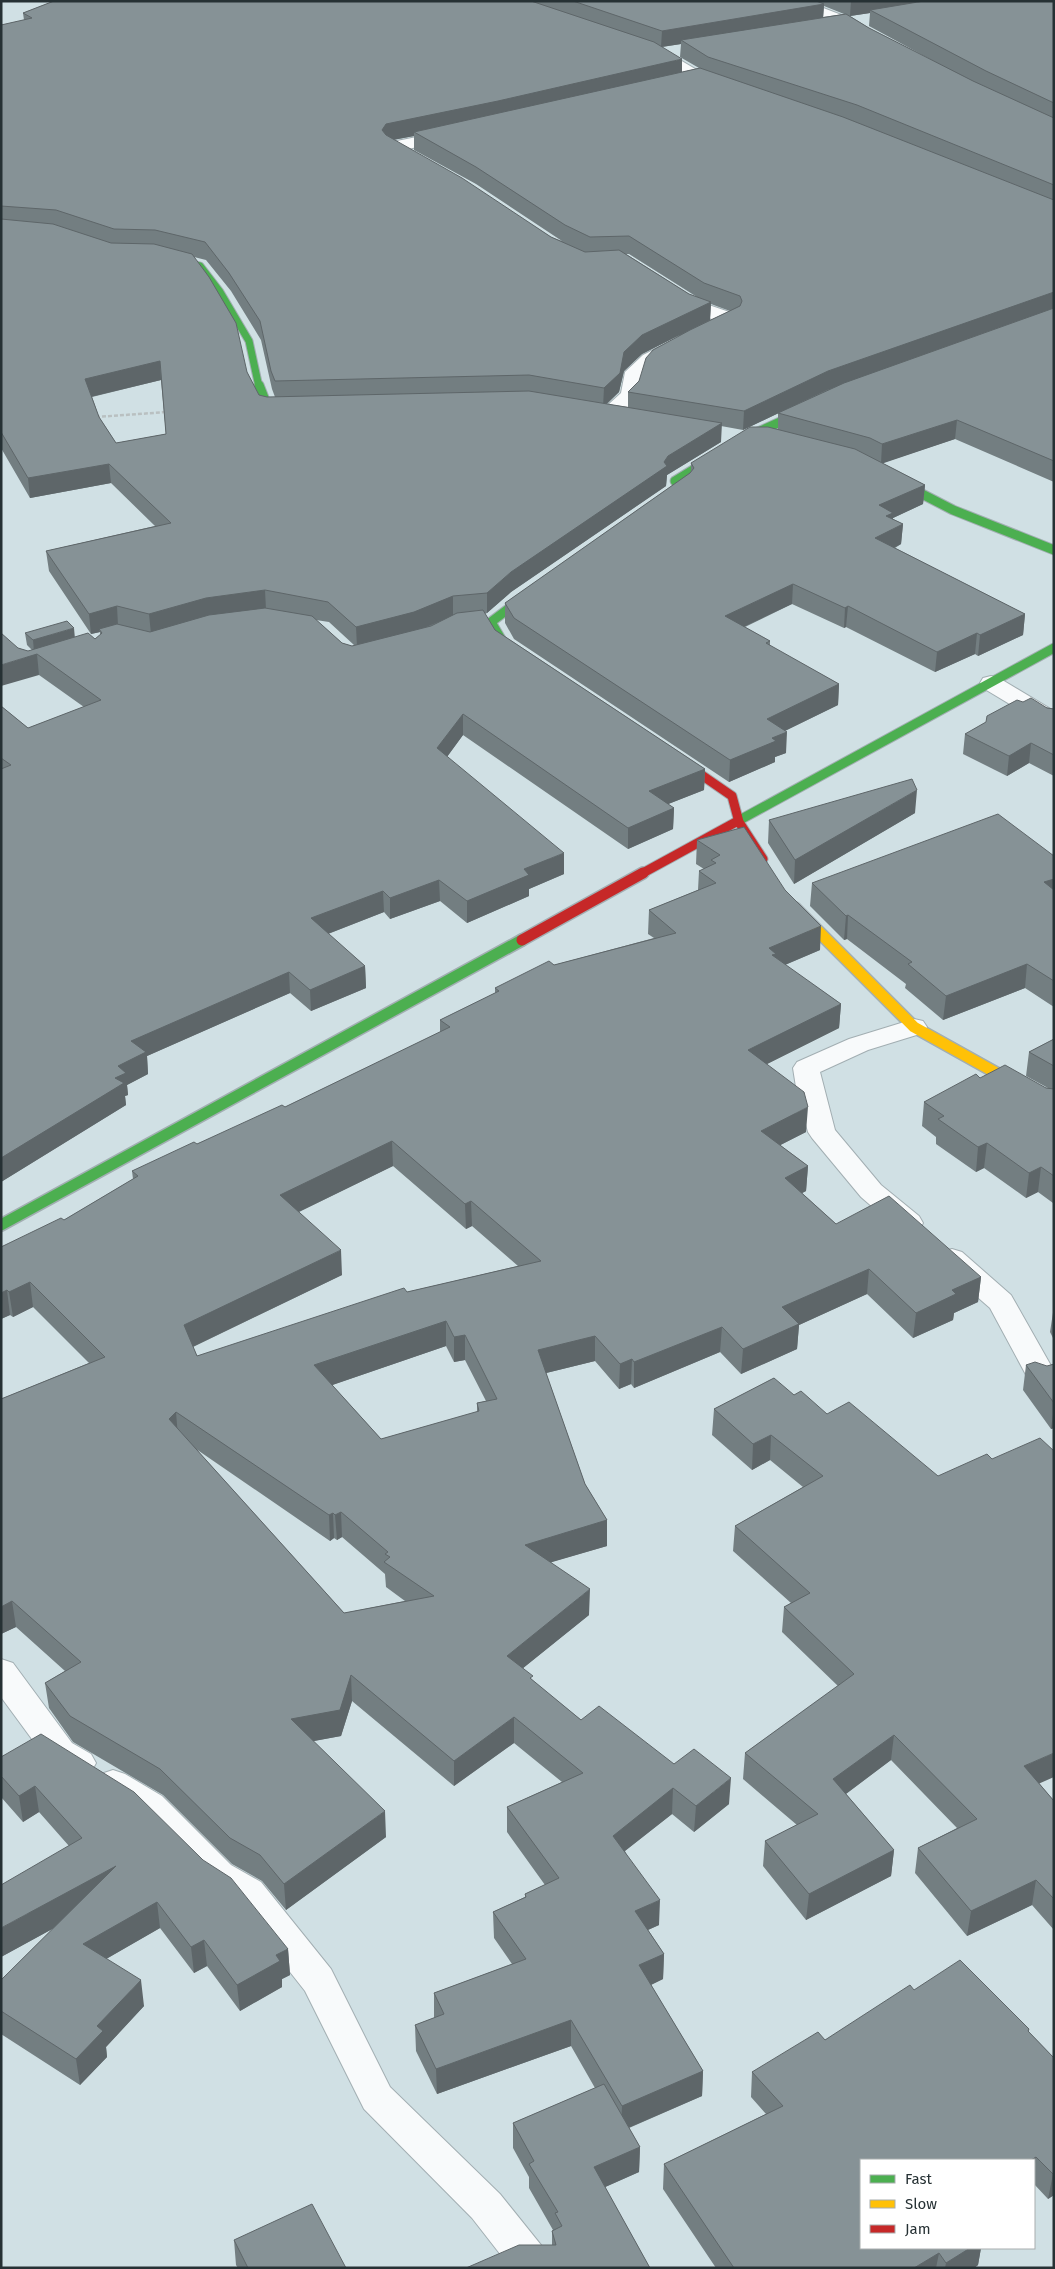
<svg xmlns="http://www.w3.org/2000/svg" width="1055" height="2269" font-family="'Fira Sans',sans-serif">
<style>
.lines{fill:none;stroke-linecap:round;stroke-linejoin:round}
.street-casing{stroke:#a2aeb2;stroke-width:2}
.fast-far2-casing{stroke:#a2aeb2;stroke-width:9}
.fast-far1-casing{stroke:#a2aeb2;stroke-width:11}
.fast-casing{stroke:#a2aeb2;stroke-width:14}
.slow-casing{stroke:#a2aeb2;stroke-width:14}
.jam-far1-casing{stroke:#a2aeb2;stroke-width:11}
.jam-casing{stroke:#a2aeb2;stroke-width:14}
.path{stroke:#b9c0c1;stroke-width:2.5;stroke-dasharray:4 2;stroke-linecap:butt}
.street{fill:#f8fafb;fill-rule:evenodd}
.fast-far2{stroke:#4caf50;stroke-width:7}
.fast-far1{stroke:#4caf50;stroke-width:9}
.fast{stroke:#4caf50;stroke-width:11}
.slow{stroke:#ffc107;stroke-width:11}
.jam-far1{stroke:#c62828;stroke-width:9}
.jam{stroke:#c62828;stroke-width:11}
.wall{fill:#737e81;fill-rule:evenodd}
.shaded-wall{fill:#5e6669}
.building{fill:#869296;stroke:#5e6669;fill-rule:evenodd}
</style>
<rect width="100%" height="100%" fill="#d0e0e4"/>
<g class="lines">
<defs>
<path id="street" d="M782,1H805L852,19L871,33L869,36H857L840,25L785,4Z
M650,46C672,52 687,66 707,75C715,78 727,79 732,86L730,89C707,95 675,68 655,58C650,55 645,56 642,51L644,48Z
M451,130L457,131L459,135L457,139L393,152L387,151L384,147L387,143Z
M677,290L703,303L738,315L740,319L738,323C719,332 655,360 645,373C640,381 642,392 637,399C626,409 616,423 600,419L597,415L621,393L625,372L643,355L715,320C700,315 677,310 668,296L670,292Z
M991,676L999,678L1054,711V728L1046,726L983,688L980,683L983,678Z
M914,1019L923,1021L927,1027L923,1033L868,1050L820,1072L835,1130L881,1185L919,1216L923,1223L919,1230L909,1232L899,1230L861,1197L812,1138L808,1132L796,1087L793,1068L797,1062L849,1039Z
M952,1249L962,1252L1011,1295L1054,1371V1386L1043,1389L1032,1386L990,1308L942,1266L938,1259L942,1252Z
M1,1659L13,1663L72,1743L91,1754L96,1763L91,1772L79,1776L67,1772L48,1761L1,1697Z
M113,1770L125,1774L162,1796L231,1865L261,1882L331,1969L390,2087L500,2194L549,2255L555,2268H511L472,2218L364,2109L305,1991L235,1902L207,1885L138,1816L101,1794L96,1784L101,1774Z"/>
<path id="fast-far2" d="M184,262L200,266L220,292L249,341L259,387"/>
<path id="fast-far1" d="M259,385L268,408L291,407
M891,478L953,510L1054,550
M655,505L681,487L675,481L745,438L811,408
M523,657L504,644L491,622L536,588
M736,822L1054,648"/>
<path id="fast" d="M1,1225L522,940"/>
<path id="slow" d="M795,908L914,1027L1054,1105"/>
<path id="jam-far1" d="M674,756L732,796L739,822L763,859
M641,874L736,822"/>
<path id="jam" d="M522,940L643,873"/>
</defs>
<use href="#street" class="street-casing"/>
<use href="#fast-far2" class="fast-far2-casing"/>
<use href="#fast-far1" class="fast-far1-casing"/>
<use href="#fast" class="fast-casing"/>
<use href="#slow" class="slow-casing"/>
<use href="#jam-far1" class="jam-far1-casing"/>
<use href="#jam" class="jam-casing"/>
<path class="path" d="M96,417L167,412"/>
<use href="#street" class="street"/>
<use href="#fast-far2" class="fast-far2"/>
<use href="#fast-far1" class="fast-far1"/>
<use href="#fast" class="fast"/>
<use href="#slow" class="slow"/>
<use href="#jam-far1" class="jam-far1"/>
<use href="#jam" class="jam"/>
</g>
<path class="wall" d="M54,1H916L915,3L1054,1V482L955,439L882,463L925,485L923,504L893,518V519L903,524L901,544L895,548L1025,614L1023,635L978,656L975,654L935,672L846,627L844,628L792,604L745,627L770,641V646L839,684L838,705L785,731L786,753L775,757V762L729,782L514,639L505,623V603L690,473L691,471V463L778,429V413L827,390L743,430L721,426V442L667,475L666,486L511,592L487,613L485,614L495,630L705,769L704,790L668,804L674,808L673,829L628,849L463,735L447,757L564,874L529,889V896L467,923L440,901L390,919L384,912L328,934L365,966L366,988L311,1011L290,993L147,1056L148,1074L127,1085L128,1095L125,1096L126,1105L1,1182V706L28,728L84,707L39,675L18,648L28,651L32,650L27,645L25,633L75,637L95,639L100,635V632L91,634L49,571L46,551L155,526L111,483L30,498L1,448V25L24,20L23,13ZM824,6L844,14L823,17ZM870,13L869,26L937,63L869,28L850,16ZM681,44L680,57L699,68L682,72L662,47ZM414,136V150L476,184L562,241L551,237L393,140ZM626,254H629L697,297L689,294ZM194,257L206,260L231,291L261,340L272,389L275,397H267L259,395L247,372ZM711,304L719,307L730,311L710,320ZM679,335L639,381L628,392V407L607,404L619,392L624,371L642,354ZM161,380L166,434L116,443L99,417L92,397ZM316,620L329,622L354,645L352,646L342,643Z
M1023,702L1054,709V776L1029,763L1007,776L963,754L965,734Z
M915,813L794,884L768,843L769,820Z
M744,827L820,950L785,965L841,1004L839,1028L767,1064L806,1132L780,1145L808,1166L806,1191L802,1193L836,1224L981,1277L978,1302L954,1313L953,1320L913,1338L867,1294L799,1325L797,1349L741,1374L720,1352L634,1388L631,1384L619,1389L595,1361L546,1373L585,1484L607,1520V1546L551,1562L589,1615L523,1668L533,1681L581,1720L674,1764L729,1804L694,1832L672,1814L625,1851L659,1925L648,1930L664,1954L663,1979L651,1985L703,2071L702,2096L629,2128L640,2147L639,2172L605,2187L650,2268L552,2245V2231L553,2230L529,2188V2177L513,2148V2123L595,2088L571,2046L437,2094L416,2051L415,2025L434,2018V1993L512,1964L494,1938L493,1912L525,1897V1894L545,1885L507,1832V1807L562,1782L514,1743L454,1786L352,1701L341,1736L313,1741L386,1837L286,1910L262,1881L232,1864L163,1795L73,1742L49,1708L45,1683L65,1671L16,1627L1,1634V1399L89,1363L33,1307L13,1317L10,1315L1,1319V1247L64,1220L133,1179L132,1171L285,1107L440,1032V1020L495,993V988L554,965L654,938L648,934L649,910L698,890L699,871L704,869L696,864L697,840ZM393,1166L466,1229L472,1226L518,1266L407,1292L197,1356L193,1347L342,1275L299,1212ZM446,1346L454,1362L465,1360L486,1401L477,1403V1412L381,1439L332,1385ZM196,1449L330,1541L334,1538L337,1540L342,1537L385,1574L386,1587L405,1601L344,1613Z
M1054,856V1007L1025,988L943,1020L905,988L906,984L847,939L844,940L810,906L812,883Z
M1054,1039V1202L1053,1203L1038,1192L1026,1198L984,1168L976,1172L936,1144V1137L922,1126L924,1102L980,1078L1048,1088L1026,1076L1029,1052Z
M1054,1306V1340L1050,1332Z
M1054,1364V1428L1051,1429L1023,1390L1026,1365L1047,1366Z
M774,1378L1039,1783L1054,1801V1930L1032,1905L967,1936L915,1873L918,1848L957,1828L891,1760L846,1794L894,1850L891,1876L806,1920L763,1866L765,1841L797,1825L743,1779L745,1753L838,1686L782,1632L784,1607L791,1603L733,1551L735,1526L803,1487L770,1460L752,1470L712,1435L714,1409Z
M1,1757L288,1949L290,1975L282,1979V1987L240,2011L207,1966L194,1973L160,1928L106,1959L144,2006L106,2047L107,2057L80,2085L1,2034V1980L54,1928L1,1957L69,1846L39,1812L23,1822L1,1797Z
M914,1990L1029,2029V2032L1054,2058V2195L1048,2199L1034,2184V2160L861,2248H981L978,2265L974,2268H716L663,2189L664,2164L766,2114L751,2097L752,2072L825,2040Z
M234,2240L346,2268H238L236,2265Z"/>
<path class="shaded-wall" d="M851,1H916L914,6L870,10V13L850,16Z
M824,4L823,20L681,40V44L661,47L662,31Z
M682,59V75L414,132V136L387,141L382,130L386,124Z
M1054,292V310L827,390L743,430L744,411L828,371Z
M711,302L710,320L642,354L624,371L619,392L603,407L604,388L624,352L642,335Z
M160,361L161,380L86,398L85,379Z
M957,420L955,439L881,464L882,444Z
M722,423L721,442L667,475L666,486L511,592L487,613V593L511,572L664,462L668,456Z
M109,464L111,483L30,498L28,478Z
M925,485L923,504L893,518L892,530L903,524L901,544L874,558L879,505Z
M793,584L792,604L724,636L725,616Z
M265,590L266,610L151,634L149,614L206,598Z
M453,596V616L414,632L357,647L356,627Z
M117,606L118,626L99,629L100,632L91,634L89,614Z
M848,606L846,627L844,628L845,608Z
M1025,614L1023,635L978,656L980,635Z
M74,628L75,639L34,652L33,640Z
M977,633L975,654L935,672L937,652Z
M37,654L39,675L1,686V665Z
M839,684L838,705L766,740L767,719Z
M463,714V735L438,769L437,748Z
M787,732L786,753L775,757V762L729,782L730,760L772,738Z
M1031,743L1029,763L1007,776L1009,756Z
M705,769L704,790L648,812L649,791Z
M917,790L915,813L794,884L795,860Z
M674,808L673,829L628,849V828Z
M564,853V874L529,889V896L467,923V901L524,869Z
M1054,879V902L1044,882Z
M439,880L440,901L390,919V898Z
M383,891L384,912L312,940L311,918Z
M848,915L847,939L844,940L846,916Z
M821,926L820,950L775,969L769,948Z
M1027,964L1025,988L943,1020L946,996Z
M365,966L366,988L311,1011L310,990Z
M289,972L290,993L147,1056L148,1074L127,1085L128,1095L125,1096L126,1105L1,1182V1158L115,1078L118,1066L131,1041Z
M841,1004L839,1028L747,1074L748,1050Z
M808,1107L806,1132L759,1156L761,1131Z
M392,1141L393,1166L282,1220L280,1195Z
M987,1143L984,1168L976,1172L978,1147Z
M808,1166L806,1191L783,1203L785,1178Z
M1041,1167L1038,1192L1026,1198L1029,1173Z
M471,1201L472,1226L466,1229L465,1204Z
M341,1250L342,1275L186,1350L184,1325Z
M869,1269L867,1294L799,1325L797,1349L741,1374L743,1349L782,1307Z
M981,1277L978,1302L954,1313L953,1320L913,1338L916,1313L952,1290Z
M30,1282L33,1307L13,1317L9,1292Z
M7,1290L10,1315L1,1319V1293Z
M446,1321V1346L315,1391L314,1365Z
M722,1327L720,1352L634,1388V1362Z
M465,1335V1360L454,1362V1337Z
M595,1336V1361L538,1375V1350Z
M632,1359L631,1384L619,1389L620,1364Z
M1054,1407V1428L1051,1429Z
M176,1412L178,1437L169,1419Z
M771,1435L770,1460L752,1470L753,1444Z
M341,1512L342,1537L337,1540L335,1515Z
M333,1513L334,1538L330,1541L329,1515Z
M607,1520V1546L525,1570V1545Z
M590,1589L589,1615L507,1681V1656Z
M12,1601L16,1627L1,1634V1607Z
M351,1675L352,1701L341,1736L293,1745L291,1719Z
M514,1717V1743L454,1786V1761Z
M894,1735L891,1760L831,1805L833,1779Z
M1054,1753V1777L1020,1792L1024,1766Z
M731,1778L729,1804L694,1832L696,1806Z
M35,1786L39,1812L23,1822L19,1796Z
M673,1788L672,1814L612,1861L613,1836Z
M385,1811L386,1837L286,1910L284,1884Z
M894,1850L891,1876L806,1920L809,1894Z
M116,1866L120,1892L1,1957V1928Z
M1036,1880L1032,1905L967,1936L971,1911Z
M660,1900L659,1925L634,1936L635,1911Z
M157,1902L160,1928L87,1970L83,1944Z
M204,1940L207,1966L194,1973L191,1947Z
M288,1949L290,1975L282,1979V1987L240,2011L237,1985L276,1955Z
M664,1954L663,1979L638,1991L639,1965Z
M141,1980L144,2006L106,2047L107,2057L80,2085L76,2059L97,2026Z
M571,2020V2046L437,2094L436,2069Z
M703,2071L702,2096L621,2131L622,2106Z
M640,2147L639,2172L594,2192V2167Z
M1036,2157L1034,2171V2160H1031Z
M1054,2173V2195L1048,2199L1053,2174Z
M970,2248H981L978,2265L974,2268H945L946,2263Z
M939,2253L936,2268H914Z"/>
<path class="building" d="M54,1H531L654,42L682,59L498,101L386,124L382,130L386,135L462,178L551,237L585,252L619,250L689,294L711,302L642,335L624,352L620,373L604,388L529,375L275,381L271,371L260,321L229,273L205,242L155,230L114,229L56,210L1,206V25L32,18L23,13Z
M573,1H816L824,4L662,31Z
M924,1H1054V103L986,71L870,10Z
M846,14L869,28L973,81L1054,118V185L857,105L708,57L681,40Z
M700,68L843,117L1054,200V292L828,371L744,411L628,392L639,381L646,358L653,350L690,330L740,306L742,301L740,296L704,283L629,236L590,237L565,225L476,167L414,132Z
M1,219L53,224L111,243L154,244L192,254L209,277L236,323L247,372L259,395L267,397L529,391L722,423L668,456L664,462L667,466L511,572L487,593L453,596L414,612L356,627L328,602L265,590L206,598L149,614L117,606L89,614L46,551L171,523L109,464L28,478L1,432ZM160,361L166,434L116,443L99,417L85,379Z
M1054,308V461L957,420L882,444L870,438L778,413L844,383Z
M750,427H768L855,449L925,485L879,505L893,513L886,516L903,524L875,538L1025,614L980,635L977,633L937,652L848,606L845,608L793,584L725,616L770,641L766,643L839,684L767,719L787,732L772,738L776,741L730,760L514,618L505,603L690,473L694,468L691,463Z
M265,608L312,616L342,643L352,646L431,626L457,613L483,610L495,630L705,769L649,791L674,808L628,828L463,714L437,748L564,853L524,869L529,875L467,901L439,880L390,898L383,891L311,918L365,966L310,990L289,972L131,1041L146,1052L118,1066L126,1073L115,1078L124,1083L1,1158V769L11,765L1,758V706L28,728L101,700L37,654L1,665V633L18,648L28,651L88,633L95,639L102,633L99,629L117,624L150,632L209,615Z
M67,621L74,628L33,640L25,633Z
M1031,698L1047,708L1054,709V755L1031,743L1009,756L965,734L986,722L987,716L1017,700L1023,702Z
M912,779L917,790L795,860L769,820Z
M998,814L1054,856V879L1044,882L1054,890V981L1027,964L946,996L908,964L912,962L848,915L846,916L812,883Z
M744,827L785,890L821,926L769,948L776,954L772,955L841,1004L748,1050L804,1092L808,1107L761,1131L808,1166L785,1178L836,1224L889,1196L981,1277L952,1290L956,1294L916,1313L869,1269L782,1307L799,1324L743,1349L722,1327L634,1362L632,1359L620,1364L595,1336L538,1350L585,1484L607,1520L525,1545L590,1589L507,1656L533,1676L530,1678L581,1720L599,1706L674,1764L694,1749L731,1778L696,1806L673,1788L613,1836L660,1900L635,1911L664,1954L639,1965L703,2071L622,2106L571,2020L436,2069L415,2025L444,2014L434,1993L526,1959L493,1912L526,1897L525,1894L559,1878L507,1807L583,1773L514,1717L454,1761L351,1675L340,1710L291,1719L385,1811L284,1884L260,1855L230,1838L160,1769L70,1716L45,1683L81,1662L12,1601L1,1607V1399L105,1357L30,1282L9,1292L7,1290L1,1293V1247L61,1218L64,1220L138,1176L132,1171L194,1142L197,1144L282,1105L285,1107L450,1027L440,1020L499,991L495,988L549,961L554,965L676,933L649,910L716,883L699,871L716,863L711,860L720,855L697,840ZM392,1141L465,1204L471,1201L541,1261L407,1292L404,1288L197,1356L184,1325L341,1250L280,1195ZM446,1321L454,1337L465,1335L497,1399L477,1403L479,1411L381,1439L314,1365ZM176,1412L329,1515L333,1513L335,1515L341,1512L388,1552L385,1554L390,1557L384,1562L434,1596L344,1613L169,1419Z
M1054,1039V1066L1029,1052Z
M1005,1065L1046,1088L1054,1089V1176L1041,1167L1029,1173L987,1143L978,1147L938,1119L944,1116L924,1102L976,1074L980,1078Z
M1035,1362L1047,1366L1054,1364V1403L1026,1365Z
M774,1378L794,1395L801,1391L827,1414L849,1402L938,1476L987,1454L992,1459L1040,1438L1054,1451V1753L1024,1766L1054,1801V1899L1036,1880L971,1911L918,1848L977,1819L894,1735L833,1779L894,1850L809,1894L765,1841L818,1814L745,1753L854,1674L784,1607L810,1593L735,1526L823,1476L771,1435L753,1444L714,1409Z
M41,1734L134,1792L203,1860L231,1878L288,1949L276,1955L280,1961L237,1985L204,1940L191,1947L157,1902L83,1944L141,1980L97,2026L103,2031L76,2059L1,2011V1980L116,1866L1,1928V1885L82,1838L35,1786L19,1796L1,1776V1757Z
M960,1960L1029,2029L1028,2031L1054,2058V2173L1053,2174L1036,2157L1031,2160H861V2248H970L946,2263L939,2253L914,2268H734L664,2164L783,2106L752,2072L818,2032L825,2040L910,1985L914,1990Z
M604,2084L640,2147L594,2167L650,2268H466L519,2245H556L552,2231L562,2226L555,2213L558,2212L529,2164L534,2161L513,2123Z
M312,2204L346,2268H248L234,2240Z"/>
<rect width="1055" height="2269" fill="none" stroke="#263134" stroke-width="5"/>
<rect x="860" y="2159" width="175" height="90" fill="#ffffff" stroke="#a8adae"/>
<rect x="870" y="2175" width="25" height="8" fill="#4caf50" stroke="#a8adae"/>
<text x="905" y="2184" font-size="15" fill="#263134">Fast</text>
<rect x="870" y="2200" width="25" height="8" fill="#ffc107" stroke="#a8adae"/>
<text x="905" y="2209" font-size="15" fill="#263134">Slow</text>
<rect x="870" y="2225" width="25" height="8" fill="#c62828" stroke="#a8adae"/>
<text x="905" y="2234" font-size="15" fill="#263134">Jam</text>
</svg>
